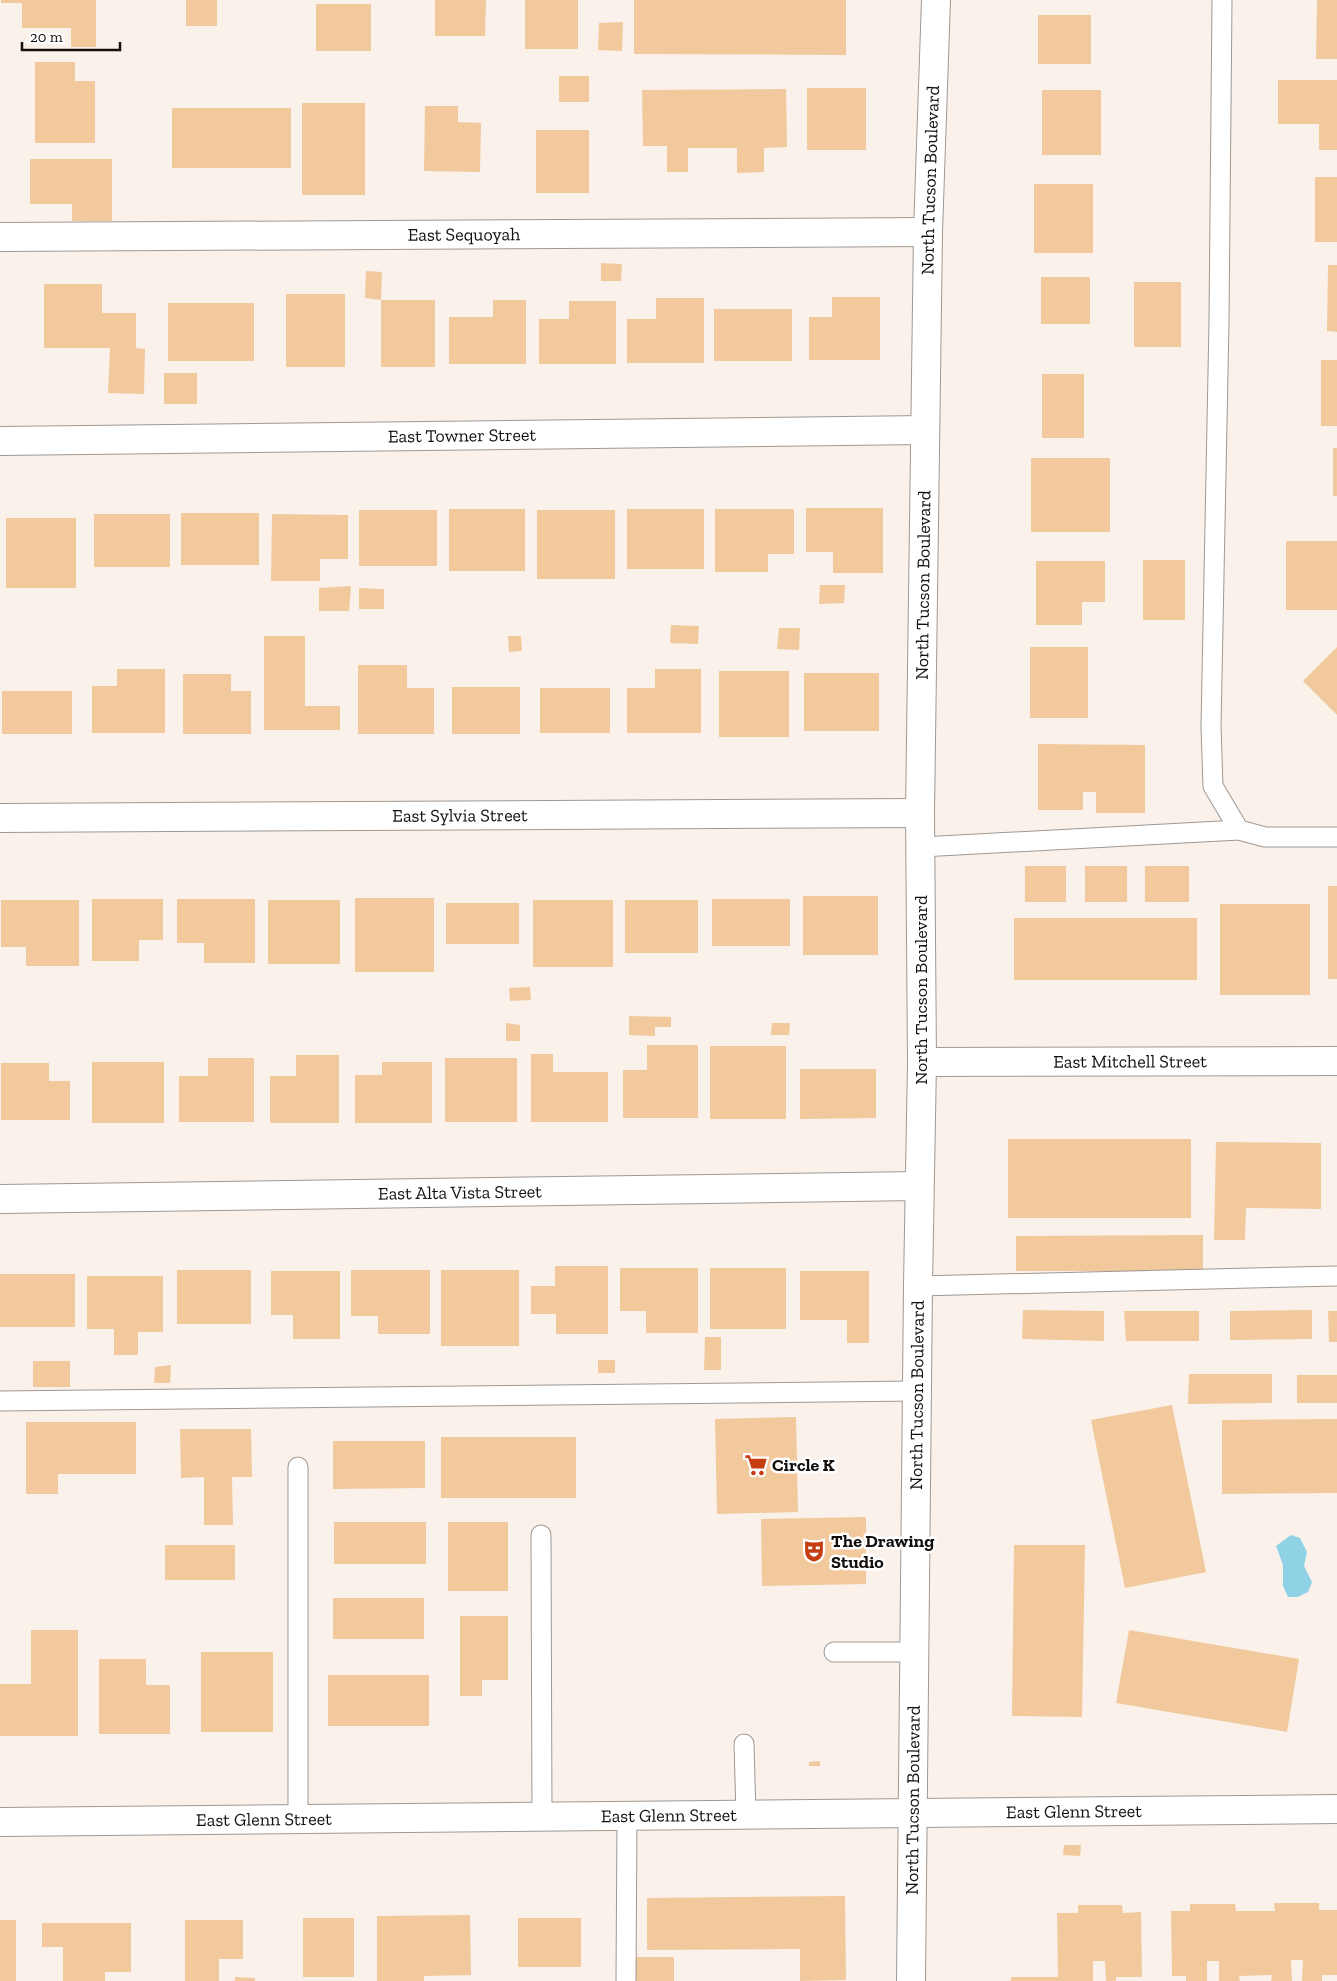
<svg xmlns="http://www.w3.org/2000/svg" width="1337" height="1981" font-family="'Zilla Slab',serif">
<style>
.water{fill:#8fd2e6}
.building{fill:#f1c99d}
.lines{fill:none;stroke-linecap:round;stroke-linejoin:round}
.service-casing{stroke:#a09892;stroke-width:21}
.minor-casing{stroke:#a09892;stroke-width:30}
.tertiary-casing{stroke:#a09892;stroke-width:30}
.secondary-casing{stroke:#a09892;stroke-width:30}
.service{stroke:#fff;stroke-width:19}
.minor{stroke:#fff;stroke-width:28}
.tertiary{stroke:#fff;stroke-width:28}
.secondary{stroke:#fff;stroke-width:28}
.labels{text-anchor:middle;stroke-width:5;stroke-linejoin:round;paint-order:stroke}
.street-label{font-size:18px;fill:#120f0d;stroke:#fff}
.poi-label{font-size:18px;font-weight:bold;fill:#120f0d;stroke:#fff;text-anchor:start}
</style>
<rect width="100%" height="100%" fill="#faf1ea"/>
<path class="water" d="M1291,1535L1300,1538L1307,1552L1304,1566L1312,1582L1308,1592L1298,1597H1288L1283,1586V1565L1276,1546Z"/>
<path class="building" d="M1,0H96V47H71V28H22V3H1Z
M186,0H217V26H186Z
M435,0H486L485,36H435Z
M525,0H578V49H525Z
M634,0H846V55L634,54Z
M1317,0H1337V59H1316Z
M316,4H371V51H316Z
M1038,15H1091V64H1038Z
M623,22L622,51L598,50L599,23Z
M35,62H75V81H95V143H35Z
M559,76H589V102H559Z
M1278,80H1337V150H1319V124H1278Z
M807,88H866V150H807Z
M786,89L787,147L764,148V172L737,173V148H688V172H667V146H643L642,90Z
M1042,90H1101V155H1042Z
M302,103H365V195H302Z
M425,106H458V122L481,123L480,172L424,171Z
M172,108H291V168H172Z
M536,130H589V193H536Z
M30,159H112V221H72V204H30Z
M1315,177H1337V242H1315Z
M1034,184H1093V253H1034Z
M601,263L622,264L621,281H601Z
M1328,265H1337V332L1327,331Z
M366,271L382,272L381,300L365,298Z
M1041,277H1090V324H1041Z
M1134,282H1181V347H1134Z
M44,284H102V313H136V348L145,349L144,394L108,393L110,348H44Z
M286,294H345V367H286Z
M832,297H880V360H809V317H832Z
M656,298H704V363H627V319H656Z
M381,300H435V367H381Z
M493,300H526V364H449V317H493Z
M569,301H616V364H539V319H569Z
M168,303H254V361H168Z
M714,309H792V361H714Z
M1321,360H1337V426H1321Z
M164,373H197V404H164Z
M1042,374H1084V438H1042Z
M1333,448H1337V496H1333Z
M1031,458H1110V532H1031Z
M806,508H883V573H833V552H806Z
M449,509H525V571H449Z
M627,509H704V569H627Z
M715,509H794V554H768V572H715Z
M359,510H437V566H359Z
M537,510H615V579H537Z
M181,513H259V565H181Z
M94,514H170V567H94Z
M272,514L348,515V559H320V581H271Z
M6,518H76V588H6Z
M1286,541H1337V610H1286Z
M1143,560H1185V620H1143Z
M1036,561H1105V602H1082V625H1036Z
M820,585H845L844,603L819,604Z
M351,586L349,611H319V588Z
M359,588L384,589V609H359Z
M671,625L699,626L698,644L670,643Z
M779,628H800L799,650L777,649Z
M264,636H305V706H340V730H264Z
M508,636H521L522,651L509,652Z
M1030,647H1088V718H1030Z
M1337,647V715L1303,681Z
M358,665H407V688H434V734H358Z
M117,669H165V733H92V686H117Z
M655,669H701V733H627V688H655Z
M719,671H789V737H719Z
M804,673H879V731H804Z
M183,674H231V691H251V734H183Z
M452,687H520V734H452Z
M540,688H610V733H540Z
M2,691H72V734H2Z
M1038,744L1145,745V813H1096V792H1083V810H1038Z
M1025,866H1066V902H1025Z
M1085,866H1127V902H1085Z
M1145,866H1189V902H1145Z
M1328,886H1337V979H1328Z
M803,896H878V955H803Z
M355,898H434V972H355Z
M92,899H163V940H139V961H92Z
M177,899H255V963H204V943H177Z
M712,899H790V946H712Z
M1,900H79V966H26V947H1Z
M268,900H340V964H268Z
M533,900H613V967H533Z
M625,900H698V953H625Z
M446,903H519V944H446Z
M1220,904H1310V995H1220Z
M1014,918H1197V980H1014Z
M530,987L531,1000L510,1001L509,988Z
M629,1016L671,1017V1027H655V1036L629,1035Z
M506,1023L520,1025V1041H506Z
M772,1023H790L789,1035H771Z
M647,1045H698V1118H623V1070H647Z
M710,1046H786V1119H710Z
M531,1054H553V1072H608V1122H531Z
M296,1055H339V1123H270V1076H296Z
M208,1058H254V1122H179V1076H208Z
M445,1058H517V1122H445Z
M92,1062H164V1123H92Z
M382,1062H432V1123H355V1075H382Z
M1,1063H49V1081H70V1120H1Z
M800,1069H876V1118L800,1119Z
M1008,1139H1191V1218H1008Z
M1216,1142L1321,1143V1209L1246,1208L1245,1240H1214Z
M1203,1235V1271H1016V1236Z
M555,1266H608V1334H556V1314H531V1286H555Z
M620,1268H698V1333H646V1311H620Z
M710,1268H786V1329H710Z
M177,1270H251V1324H177Z
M351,1270H430V1334H378V1316H351Z
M441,1270H519V1346H441Z
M271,1271H340V1339H293V1315H271Z
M800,1271H869V1343H847V1320H800Z
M0,1274H75V1327H0Z
M87,1276H163V1332H138V1355H114V1329H87Z
M1023,1310L1104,1311V1341L1022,1339Z
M1312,1310V1339L1230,1340V1311Z
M1124,1311H1199V1341H1126Z
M1328,1311H1337V1342H1329Z
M705,1337H721V1370H704Z
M598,1360H615V1373H598Z
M33,1361H70V1387H33Z
M171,1365L170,1383H154L155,1367Z
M1189,1374H1272V1403L1188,1404Z
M1297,1375H1337V1403H1297Z
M1172,1405L1206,1572L1125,1588L1091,1420Z
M796,1417L798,1512L717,1514L715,1419Z
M1337,1419V1493L1222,1494V1420Z
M26,1422H136V1474H58V1494H26Z
M180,1429H251L252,1477H232L233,1525H204V1477L181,1478Z
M441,1437H576V1498H441Z
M333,1441H425V1488L333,1489Z
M866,1517V1584L762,1586L761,1519Z
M334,1522H426V1564H334Z
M448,1522H508V1591H448Z
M165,1545H235V1580H165Z
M1014,1545H1085L1082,1717L1012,1716Z
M333,1598H424V1639H333Z
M460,1616H508V1680H482V1696H460Z
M31,1630H78V1736H0V1684H31Z
M1129,1630L1299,1659L1287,1732L1116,1703Z
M201,1652H273V1732H201Z
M99,1659H146V1685H170V1734H99Z
M328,1675H429V1726H328Z
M820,1761V1766H809V1762Z
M1064,1845H1081L1080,1856L1063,1855Z
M845,1896L846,1980L800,1981V1949L647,1950V1898Z
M1274,1903H1319V1910H1337V1975H1322V1981H1302L1303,1960H1291L1292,1981H1271L1272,1975L1239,1976L1240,1981H1219V1961H1207V1981H1186V1976H1172L1171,1911H1190V1904H1235L1236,1911H1275Z
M1078,1905H1122L1123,1913L1141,1912L1142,1977H1116V1981H1106L1105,1961H1093V1981H1011V1977H1058L1057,1913H1078Z
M470,1915L471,1975L424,1976V1981H377V1916Z
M303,1918H354V1977H303Z
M518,1918H581V1967H518Z
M0,1920H16V1981H0Z
M185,1920H243V1959H219V1981H185Z
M42,1923H131V1972H105V1981H63V1947H42Z
M630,1957H674V1981H630Z
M235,1977L255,1978V1981H235Z"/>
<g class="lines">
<defs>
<path id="service" d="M1222,0L1219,322L1211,727L1213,786L1239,830L1265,837H1337
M921,847L1239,830
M918,1286L1337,1276
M0,1401L917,1391
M298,1467V1819
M541,1535L542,1817
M834,1652H914
M744,1744L746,1815
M626,1981L627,1816"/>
<g id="minor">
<path id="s1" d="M0,237L928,232"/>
<path id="s2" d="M0,441L925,430"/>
<path id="s3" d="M0,818L920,813"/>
<path id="s4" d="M922,1062L1337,1061"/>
<path id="s5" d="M0,1199L919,1186"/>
</g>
<g id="tertiary">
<path id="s6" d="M0,1822L1337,1809"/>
</g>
<g id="secondary">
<path id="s7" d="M911,1981L918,1286L922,1062L920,813L928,232L936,0"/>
</g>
</defs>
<use href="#service" class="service-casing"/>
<use href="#minor" class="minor-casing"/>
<use href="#tertiary" class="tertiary-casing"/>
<use href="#secondary" class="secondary-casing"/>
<use href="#service" class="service"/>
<use href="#minor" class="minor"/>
<use href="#tertiary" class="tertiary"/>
<use href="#secondary" class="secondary"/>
</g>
<defs>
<symbol id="supermarket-bare" viewBox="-9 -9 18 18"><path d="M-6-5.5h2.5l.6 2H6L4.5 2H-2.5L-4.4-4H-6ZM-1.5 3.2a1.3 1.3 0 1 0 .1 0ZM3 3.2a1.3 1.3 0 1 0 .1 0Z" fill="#c53d10" stroke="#fff" stroke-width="2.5" paint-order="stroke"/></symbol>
<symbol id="theatre-bare" viewBox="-9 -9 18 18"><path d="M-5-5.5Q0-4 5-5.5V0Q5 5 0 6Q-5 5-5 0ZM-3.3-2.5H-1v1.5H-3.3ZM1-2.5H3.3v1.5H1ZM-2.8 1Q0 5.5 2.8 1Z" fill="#c53d10" stroke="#fff" stroke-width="2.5" paint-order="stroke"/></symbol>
</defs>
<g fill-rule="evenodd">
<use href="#supermarket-bare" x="740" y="1449" width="32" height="32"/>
<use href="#theatre-bare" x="798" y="1535" width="32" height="32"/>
</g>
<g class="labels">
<g class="street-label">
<text dy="6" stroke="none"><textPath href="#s7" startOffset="1801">North Tucson Boulevard</textPath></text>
<text dy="6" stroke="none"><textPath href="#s1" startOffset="464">East Sequoyah</textPath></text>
<text dy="6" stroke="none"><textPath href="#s2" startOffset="462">East Towner Street</textPath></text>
<text dy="6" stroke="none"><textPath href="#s7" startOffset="1396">North Tucson Boulevard</textPath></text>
<text dy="6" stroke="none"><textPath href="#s3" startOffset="460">East Sylvia Street</textPath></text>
<text transform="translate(921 990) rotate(-90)" y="6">North Tucson Boulevard</text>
<text dy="6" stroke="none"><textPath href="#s4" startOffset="208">East Mitchell Street</textPath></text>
<text dy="6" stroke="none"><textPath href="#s5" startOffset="460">East Alta Vista Street</textPath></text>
<text dy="6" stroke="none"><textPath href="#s7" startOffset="586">North Tucson Boulevard</textPath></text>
<text dy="6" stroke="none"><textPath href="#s7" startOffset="181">North Tucson Boulevard</textPath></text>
<text dy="6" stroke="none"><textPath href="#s6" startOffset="1074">East Glenn Street</textPath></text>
<text dy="6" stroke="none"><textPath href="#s6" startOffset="669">East Glenn Street</textPath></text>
<text dy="6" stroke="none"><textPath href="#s6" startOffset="264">East Glenn Street</textPath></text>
</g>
<g class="poi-label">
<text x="772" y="1471">Circle K</text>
<text x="831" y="1547">The Drawing<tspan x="831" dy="21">Studio</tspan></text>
</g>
</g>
<path d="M22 42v8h98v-8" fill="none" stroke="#120f0d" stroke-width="2.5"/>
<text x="30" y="42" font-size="15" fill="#120f0d" stroke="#ffffff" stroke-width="4" paint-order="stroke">20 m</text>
</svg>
